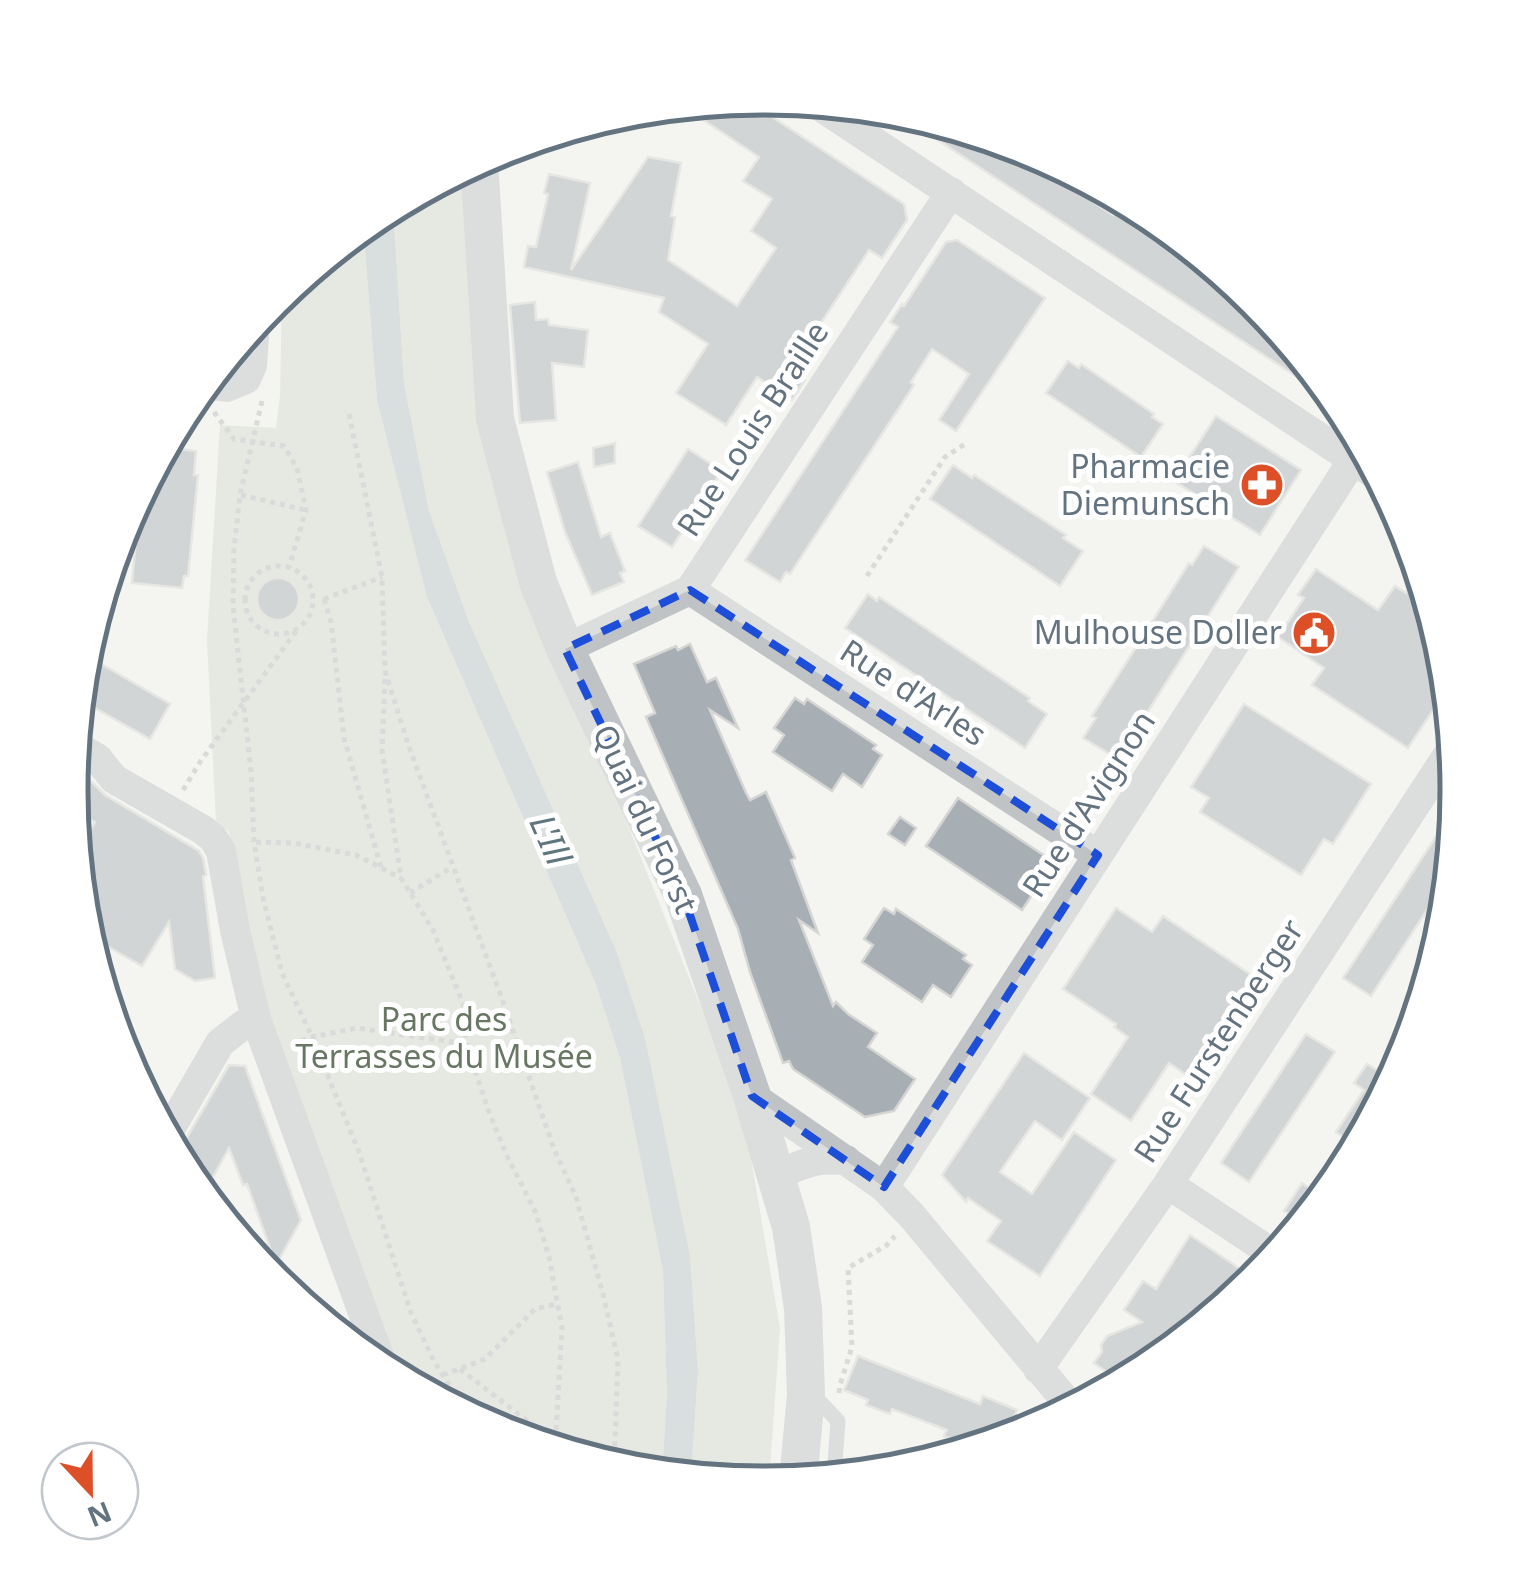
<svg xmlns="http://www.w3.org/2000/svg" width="1527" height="1581" font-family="'Noto Sans',sans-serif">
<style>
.green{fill:#d5dad1}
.water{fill:#b8c3c7}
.building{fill:#a8afb4;stroke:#d5d5d3;stroke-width:2.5}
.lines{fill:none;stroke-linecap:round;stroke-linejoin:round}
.path{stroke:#b9bbbd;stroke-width:5;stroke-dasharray:5 5;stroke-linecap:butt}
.service{stroke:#bfc3c6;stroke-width:15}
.minor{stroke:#bfc3c6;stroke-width:30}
.tertiary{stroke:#bfc3c6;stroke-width:38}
.marked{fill:none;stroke:#1d4ed8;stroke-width:8;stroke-dasharray:20 12;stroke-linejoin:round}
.labels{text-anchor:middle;stroke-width:10;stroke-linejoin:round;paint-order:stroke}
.street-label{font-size:32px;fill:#647380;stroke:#fff}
.poi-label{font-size:32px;fill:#647380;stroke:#fff;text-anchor:end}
.park-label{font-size:32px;fill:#677762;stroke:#fff}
.water-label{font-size:35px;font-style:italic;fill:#5f767e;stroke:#fff}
.rim{fill:none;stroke:#647380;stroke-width:5}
</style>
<rect width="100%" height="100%" fill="#f4f4f0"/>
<path class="green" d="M462,169L483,419L609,778L743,1112L780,1328L769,1483L691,1477L698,1371L690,1255L645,1039L616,950L469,622L429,511L404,383L393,206Z
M363,226L377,400L427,597L595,982L620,1058L663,1271L667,1393L662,1474L628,1471L498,1431L395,1376L269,1030L245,929L229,832L216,821L207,640L220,425L276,428L280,396L282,293Z"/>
<path class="water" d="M393,206L404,383L429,511L469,622L616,950L645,1038L690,1255L698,1371L691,1477L662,1474L667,1393L663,1271L620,1058L595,982L427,597L377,400L363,226L379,214Z"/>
<path class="building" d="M745,99L904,204L907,220L882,258L869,250L790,370L805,380L792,400L757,377L726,425L676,393L708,344L659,312L664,298L524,267L528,246L536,247L548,194L544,193L549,174L590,183L571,270L648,157L660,159L681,163L671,216L675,217L668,260L737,306L776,248L751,231L772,199L743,181L759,157L681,105Z
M906,112L1024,148L1074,181L1070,187L1113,215L1123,200L1140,209L1134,219L1170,243L1168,246L1260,307L1332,395L1329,398L903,117Z
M957,240L1045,298L956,431L939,420L969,374L932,349L911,382L914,385L899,408L790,574L786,572L780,582L745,560L898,327L890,322L902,304L904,306L946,242Z
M535,302L536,320L548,319L549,325L588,330L584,367L552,363L556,420L520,423L510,305Z
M1068,361L1079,368L1081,364L1154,414L1152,417L1163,424L1141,457L1046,393Z
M1216,416L1301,470L1260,535L1174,481Z
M615,443V463L594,467L593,448Z
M164,447L196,451L194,475H198L188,576H184L182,588L132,583L137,527L123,524Z
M688,449L722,471L672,547L638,526Z
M578,462L601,537L610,533L625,571L620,573L624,582L592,595L565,532L547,472Z
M953,465L972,478L974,475L1040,518L1066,535L1063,538L1083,551L1060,586L930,499Z
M1204,546L1239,567L1118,759L1083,738L1096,718L1092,716L1133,652L1189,563L1192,565Z
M1316,569L1378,610L1395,586L1406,593L1419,574L1444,656L1447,689L1408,748L1312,685L1324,668L1278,637L1304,598L1298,595Z
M257 599a21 21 0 1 1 42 0a21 21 0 1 1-42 0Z
M868,594L877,601L879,597L982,666L1030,698L1028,701L1047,714L1025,748L845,628Z
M690,644L707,682L716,678L738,728L710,710L746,793L750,800L766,792L795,858L791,860L818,933L799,920L833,1006L836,1002L848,1014L877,1033L868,1047L915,1079L894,1111L865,1117L793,1069L789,1061L783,1063L750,972L738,929L646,717L655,713L634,664L676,646L678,650Z
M84,654L170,704L150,739L79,699Z
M795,698L804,704L807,699L876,745L873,749L882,755L862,787L843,774L832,791L773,752L784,735L774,728Z
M1244,704L1371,784L1333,844L1324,839L1301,875L1200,812L1209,798L1191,787Z
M81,776L93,783L105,795L199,851L203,858L206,875L203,876L215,978L195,981L175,969L169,922L142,966L86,934L76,856L95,822L72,809L71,795Z
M958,798L1054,862L1022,910L926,846Z
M1455,808L1448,878L1371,996L1343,978Z
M900,817L916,828L905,845L888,834Z
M884,908L894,914L896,909L966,955L963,959L972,965L951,997L933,985L922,1002L862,962L873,945L864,939Z
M1116,908L1152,932L1163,916L1256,978L1191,1078L1169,1063L1131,1121L1091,1094L1128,1037L1114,1027L1116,1024L1063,989Z
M1306,1034L1335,1052L1249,1182L1221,1163Z
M1393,1046L1405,1053L1404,1056L1356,1146L1336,1132L1364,1090L1354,1083L1367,1064L1377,1070Z
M1024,1053L1090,1098L1062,1140L1035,1121L1000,1172L1032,1194L1074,1132L1116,1160L1040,1276L987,1241L1001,1221L968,1198L966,1202L942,1175Z
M229,1065L245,1066L301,1220L276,1265L247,1184L243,1185L229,1148L203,1195L187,1175L176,1156Z
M1302,1183L1323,1197L1302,1223L1284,1211Z
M1190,1235L1255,1279L1148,1367L1132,1376L1124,1370L1118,1380L1094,1363L1102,1352L1101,1345L1107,1336L1142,1322L1124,1310L1143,1281L1156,1289Z
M858,1356L980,1404L983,1396L1017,1410L1012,1422L1032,1429L973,1448L944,1436L947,1430L892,1409L890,1414L866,1405L868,1400L844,1390Z"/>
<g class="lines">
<path class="path" d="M262,401L240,495L234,549L233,606L251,771L254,842L263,898L282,973L312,1037L359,1152L411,1313L434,1361L468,1415
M214,412L234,439L284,446L297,468L306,510L289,567
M349,414L382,577L385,671L408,744L502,999L554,1149L576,1197L603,1294L618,1359L614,1466
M241,495L306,510
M245 600a34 34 0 1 1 68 0a34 34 0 1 1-68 0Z
M867,576L945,457L968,442
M324,599L331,622L344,738L381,867
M324,599L382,577
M385,679L382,749L401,878L433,930L464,1006L466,1044L489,1112L506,1154L535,1211L549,1257L562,1328L555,1449
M183,790L200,762L297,630
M256,842L294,843L356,855L401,878
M410,893L452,867
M292,1044L312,1037L357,1028L466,1044
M460,1369L556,1443
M443,1375L485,1359L535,1309L556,1304
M839,1393L840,1385L852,1347L848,1268L887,1245L895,1236
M445,1403L450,1386"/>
<path class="service" d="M808,1396L820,1402L838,1421L834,1477"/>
<path class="minor" d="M814,102L1379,477
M204,384L227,387L246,379L252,365L255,322
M690,590L1098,855
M565,649L690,590L951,192
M74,745L97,758L114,779L203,830L213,838L221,851L235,930L256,1019L384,1370
M752,1096L884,1187L912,1216L1072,1408
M166,1136L220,1043L243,1025L256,1019
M776,1175C806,1163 813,1158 846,1160
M1168,1184L1275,1255
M884,1187L1362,446
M1038,1369L1168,1184L1453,747"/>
<path class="tertiary" d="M479,160L495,419L538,582L565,649L683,895L752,1096L791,1227L803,1308L806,1395L798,1481"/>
</g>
<path d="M0 0H1527V1581H0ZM690,590L1098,855L884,1187L752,1096L683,895L565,649Z" fill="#f4f4f0" fill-opacity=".55" fill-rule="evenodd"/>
<path class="marked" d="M690,590L1098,855L884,1187L752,1096L683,895L565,649Z"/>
<defs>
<symbol id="pharmacy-disc" viewBox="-11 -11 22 22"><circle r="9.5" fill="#dd4f27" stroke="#fff"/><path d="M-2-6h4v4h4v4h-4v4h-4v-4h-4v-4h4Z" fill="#fff"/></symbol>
<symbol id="civic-disc" viewBox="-11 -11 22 22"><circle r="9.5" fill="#dd4f27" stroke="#fff"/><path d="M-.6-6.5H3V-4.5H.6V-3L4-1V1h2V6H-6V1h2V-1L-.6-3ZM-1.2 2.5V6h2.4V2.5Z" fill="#fff"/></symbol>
</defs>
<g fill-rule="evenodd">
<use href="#pharmacy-disc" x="1237" y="460" width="50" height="50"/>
<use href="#civic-disc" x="1289" y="608" width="50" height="50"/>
</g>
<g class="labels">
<g class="street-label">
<text transform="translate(753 429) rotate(-57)" y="11">Rue Louis Braille</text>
<text transform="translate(913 693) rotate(33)" y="11">Rue d'Arles</text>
<text transform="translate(1089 804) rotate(-57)" y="11">Rue d'Avignon</text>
<text transform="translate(645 819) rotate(65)" y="11">Quai du Forst</text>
<text transform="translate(1219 1041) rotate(-57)" y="11">Rue Furstenberger</text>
</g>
<g class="poi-label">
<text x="1230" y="478">Pharmacie<tspan x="1230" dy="37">Diemunsch</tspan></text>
<text x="1282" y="644">Mulhouse Doller</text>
</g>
<g class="park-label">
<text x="444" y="1031">Parc des<tspan x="444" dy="37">Terrasses du Musée</tspan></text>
</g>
<g class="water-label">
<text transform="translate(550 840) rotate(66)" y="12">L'Ill</text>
</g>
</g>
<path d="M0 0H1527V1581H0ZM763 115H765A675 675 0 0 1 1440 790V791A675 675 0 0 1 765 1466H763A675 675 0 0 1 88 791V790A675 675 0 0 1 763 115Z" fill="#fff" fill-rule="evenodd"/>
<path class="rim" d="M763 115H765A675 675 0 0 1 1440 790V791A675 675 0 0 1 765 1466H763A675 675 0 0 1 88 791V790A675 675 0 0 1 763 115Z"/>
<g transform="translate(90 1491) rotate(158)"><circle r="48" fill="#ffffff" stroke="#c1c7cc" stroke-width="2.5"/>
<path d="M0-8L18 38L0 25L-18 38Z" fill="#dd4f27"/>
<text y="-15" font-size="28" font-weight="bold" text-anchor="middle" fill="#647380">N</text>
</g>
</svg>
